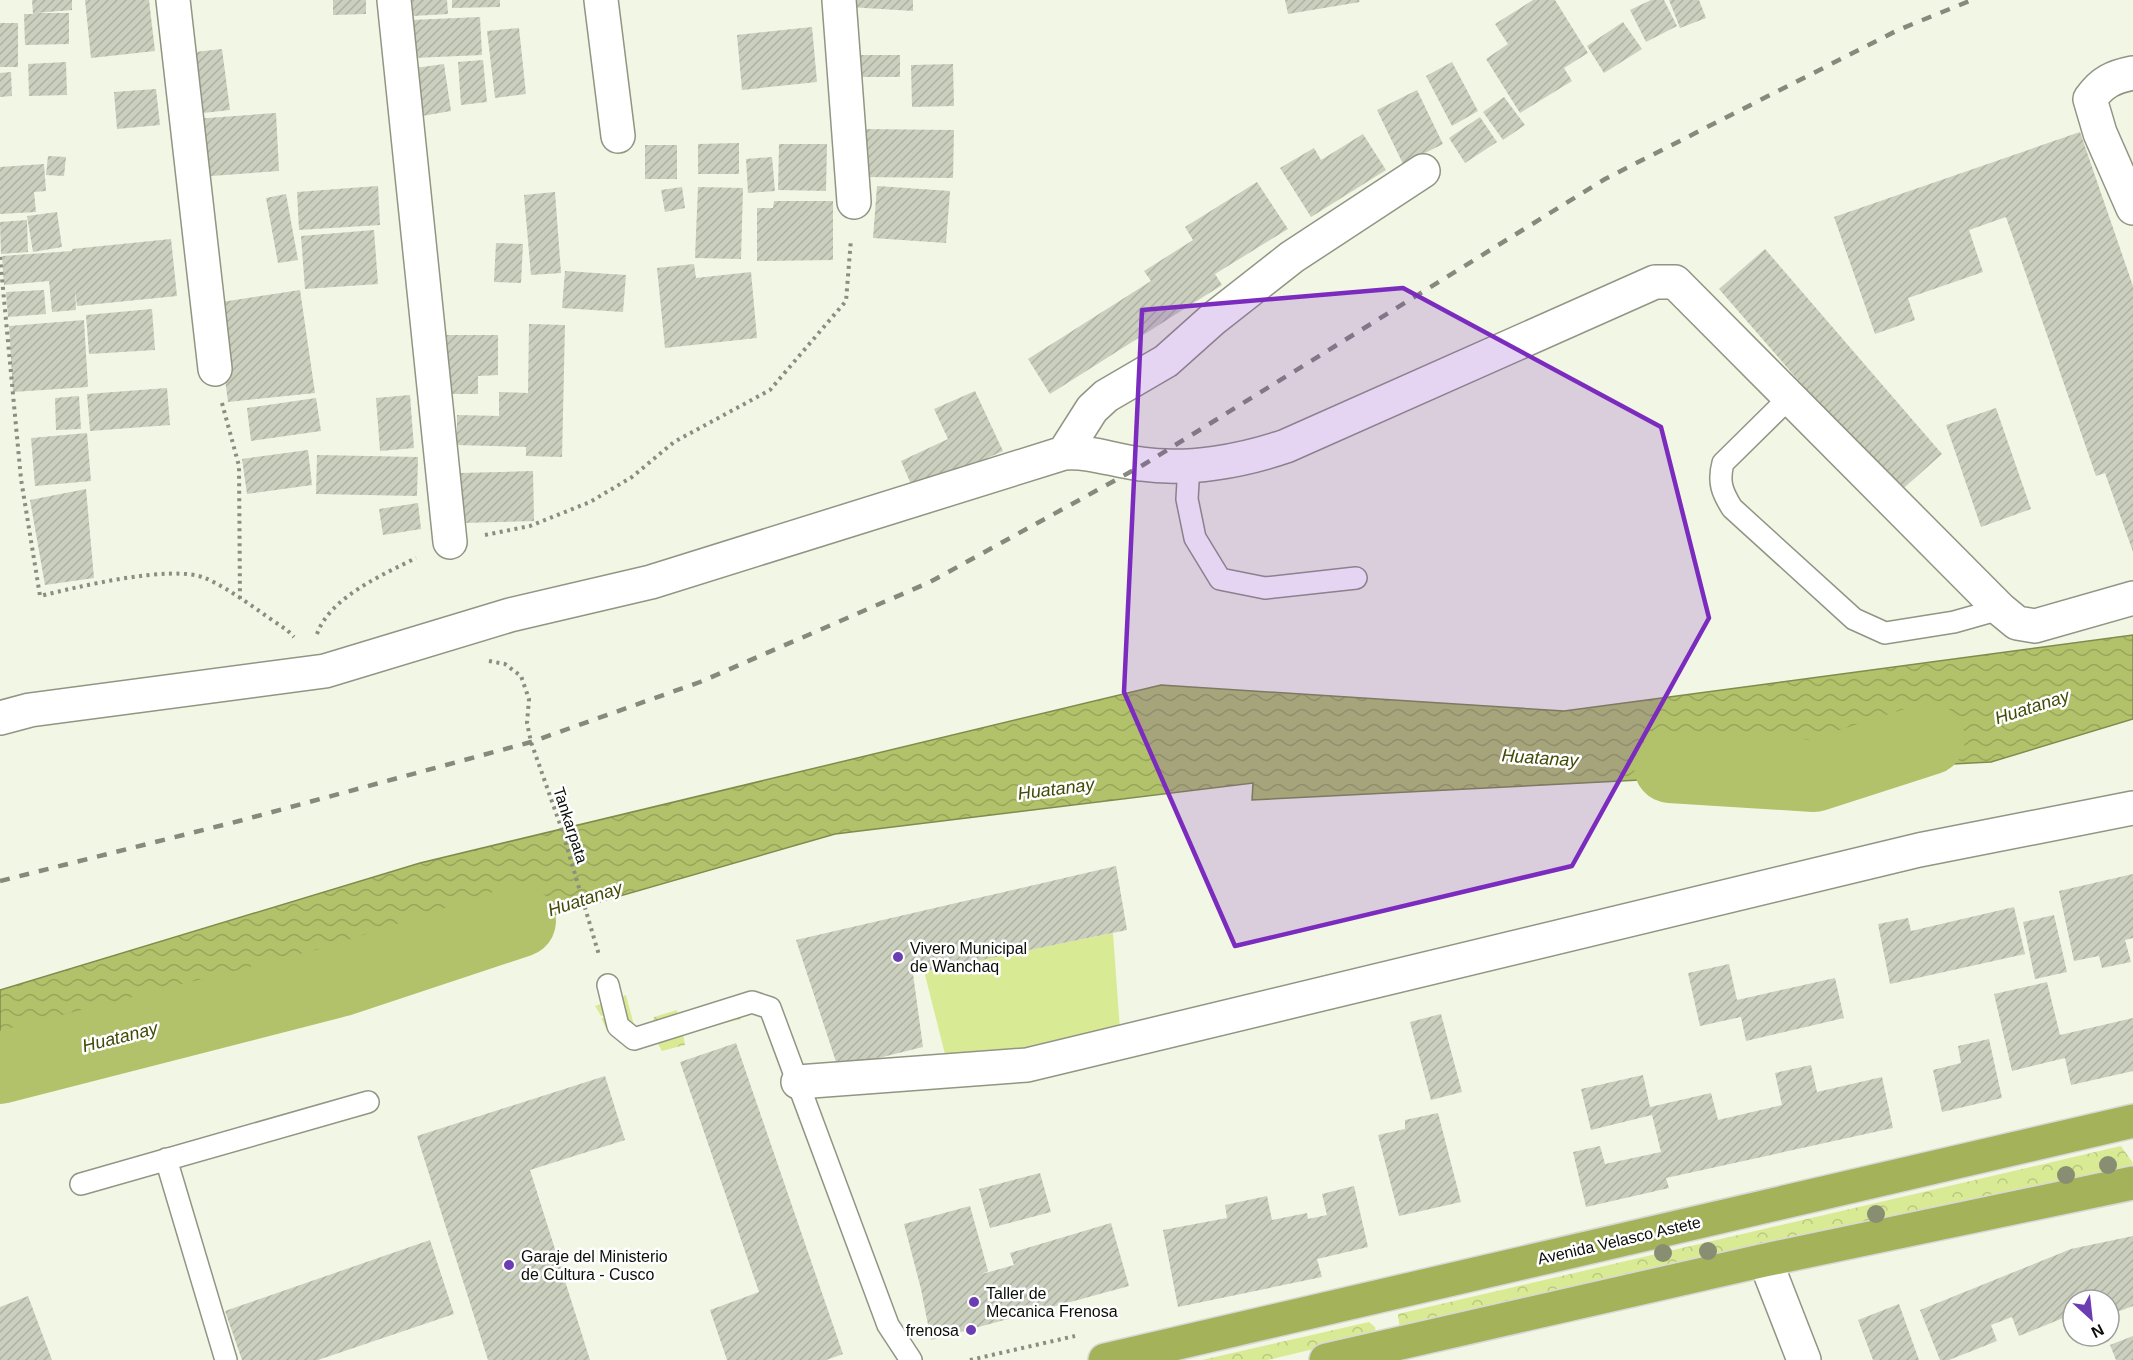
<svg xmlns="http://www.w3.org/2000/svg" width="2133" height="1360" font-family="Arial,sans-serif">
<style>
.grass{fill:#d9ea95}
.park{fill:url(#park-crowns)}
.water{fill:url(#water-waves);stroke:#7f8c4c;stroke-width:1.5}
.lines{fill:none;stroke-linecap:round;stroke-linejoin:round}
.river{stroke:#b1c26a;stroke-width:72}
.building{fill:url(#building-hatch)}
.service-casing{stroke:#919584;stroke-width:24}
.minor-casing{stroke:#919584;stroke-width:36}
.trunk-casing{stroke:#d8d8d7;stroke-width:36}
.path{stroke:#8a8d80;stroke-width:4;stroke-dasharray:3 4.5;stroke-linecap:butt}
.service{stroke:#fff;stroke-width:21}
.minor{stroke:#fff;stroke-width:33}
.trunk{stroke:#a4b25a;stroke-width:33}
.rail{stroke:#86897c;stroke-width:4.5;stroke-dasharray:10 10;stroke-linecap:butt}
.tree{fill:#888e71}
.marked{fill:#7b2cbf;fill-opacity:0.2;stroke:#7b2cbf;stroke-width:4.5;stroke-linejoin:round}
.poi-dot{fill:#6c3cb3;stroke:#fff;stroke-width:2}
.labels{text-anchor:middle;stroke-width:5;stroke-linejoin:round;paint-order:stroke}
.street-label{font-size:16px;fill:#0b0d07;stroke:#fff}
.poi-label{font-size:16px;fill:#0b0d07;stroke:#fff;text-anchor:start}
.water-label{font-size:18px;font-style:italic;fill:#414a06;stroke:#fff}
</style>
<defs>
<pattern id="park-crowns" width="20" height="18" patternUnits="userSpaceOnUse" patternTransform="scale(1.5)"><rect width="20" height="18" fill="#d9ea95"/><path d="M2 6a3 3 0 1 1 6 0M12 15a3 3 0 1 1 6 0" fill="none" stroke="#b9c87f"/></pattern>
<pattern id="water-waves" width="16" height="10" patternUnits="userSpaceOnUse" patternTransform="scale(1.5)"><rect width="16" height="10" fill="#b1c26a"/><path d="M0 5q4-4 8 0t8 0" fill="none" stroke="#97a65a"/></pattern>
<pattern id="building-hatch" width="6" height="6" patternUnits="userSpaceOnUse" patternTransform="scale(1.5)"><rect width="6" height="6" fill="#cbcfbe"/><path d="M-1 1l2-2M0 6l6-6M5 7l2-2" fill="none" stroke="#adb1a2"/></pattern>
</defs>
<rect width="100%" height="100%" fill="#f2f6e4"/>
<path class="grass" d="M1113,933L1120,1030L949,1070L924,971Z"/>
<path class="park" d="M626,995L635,1029L652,1025L654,1017L677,1010L678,1019L709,1011L710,1004L733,997L741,1019L683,1034L685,1045L662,1051L658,1044C634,1051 629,1049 613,1029L607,1030L601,1018H607L605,1015L601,1016L595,1006Z
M2121,1146L2133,1163L2130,1169L1400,1330L1398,1314Z
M1369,1322L1375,1327L1376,1334L1268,1360H1202Z"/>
<path class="water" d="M2133,635V719L1991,762L1252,800L1253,783L835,834L228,1009L0,1071V990L420,863L1161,685L1564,711Z"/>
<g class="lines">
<path class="river" d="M1670,767L1814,776L1929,739
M0,1068L339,981L520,921"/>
</g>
<path class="building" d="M32,0H72V10L36,13H69V44L25,45L24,14H33Z
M85,0H149L155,51L91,58Z
M333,0H366V14L333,15Z
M412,0H447L448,14L413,16Z
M452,0H500V7L452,8Z
M850,0H913V11L849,7Z
M1285,0H1359L1360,2L1288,14Z
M1533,0H1555L1588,53L1564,68L1572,81L1520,113L1486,59L1508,44L1495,24Z
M1651,0H1664L1677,26L1646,42L1630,10Z
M1669,0H1699L1706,18L1680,28Z
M480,17L482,55L413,58L411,20Z
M1623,22L1642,49L1604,73L1587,46Z
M0,23H18V67H0Z
M812,27L817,82L742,90L737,35Z
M519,28L526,94L495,98L487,31Z
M222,49L230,110L194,114L186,53Z
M857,55H900V77H856Z
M483,60L487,102L461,105L458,62Z
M66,62L67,95L29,96L28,64Z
M1452,62L1478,111L1452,126L1426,76Z
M444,64L451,111L422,116L415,68Z
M953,64L954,106L912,107L911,65Z
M11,72L12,96L0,97V73Z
M156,89L160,125L117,129L114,92Z
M1417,90L1443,144L1403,164L1377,110Z
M1504,97L1525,125L1503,140L1483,112Z
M276,113L279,171L197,177L194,119Z
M1480,117L1497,142L1465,163L1449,138Z
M862,129L954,130L953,178L861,177Z
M2080,132L2133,286V552L2105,473L2096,476L2006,217L1969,230L1983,272L1908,298L1915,320L1875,334L1834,217Z
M1363,134L1386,170L1311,217L1280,168L1314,148L1321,160Z
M739,143V174H698V144Z
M779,144H827L826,191L778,190Z
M645,145H677V179H645Z
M48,156L66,157L64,176L46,175Z
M772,157L775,191L748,193L746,159Z
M44,164L46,191L34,192L36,212L0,214V167Z
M1257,182L1288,229L1215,274L1222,285L1050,394L1028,359L1151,281L1144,271L1193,240L1185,227Z
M378,186L380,225L299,230L297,192Z
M877,186L950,191L946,243L873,238Z
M682,187L685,208L665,212L661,190Z
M698,187L743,188L741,259L695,258Z
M555,192L561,273L531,275L524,195Z
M286,194L298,260L278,263L266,198Z
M774,201H833V260L757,261V208H773Z
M57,212L62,247L33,252L27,216Z
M27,220L28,252L1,254L0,222Z
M374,230L378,284L305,289L301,236Z
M171,239L177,296L77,306L75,289L76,310L52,312L49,281L4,285L2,256L72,251V249Z
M496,243L523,244L521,283L494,282Z
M1765,249L1942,454L1897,494L1719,289Z
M694,264L696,278L751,272L757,338L665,348L657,268Z
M565,271L626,275L623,312L562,308Z
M44,290L46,314L8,317L6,292Z
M300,290L315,393L228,402L215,303Z
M152,309L155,350L89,354L86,315Z
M84,320L88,387L13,392L9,326Z
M529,324L565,325L562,457L526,456V447L457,445V415L499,416V392L528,393Z
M440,335H498V375L478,376V394H441Z
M167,388L170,425L90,431L87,394Z
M975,391L1003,451L914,491L901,461L948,439L934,409Z
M410,395L414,448L380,451L376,398Z
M79,396L81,429L56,430L55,398Z
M316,398L321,431L251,441L247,408Z
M1996,408L2031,509L1981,527L1946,425Z
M87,433L91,481L35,486L31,438Z
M308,450L312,485L247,494L242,459Z
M317,455L418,457L417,496L316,494Z
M533,471L534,521L461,523L460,473Z
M86,489L94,578L45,585L30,500Z
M418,503L421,529L383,535L379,509Z
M1116,866L1127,930L913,974L923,1047L838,1068L796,940Z
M2133,874V938L2125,940L2131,962L2102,968L2099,956L2074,961L2059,891Z
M2014,907L2025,954L1890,984L1878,924L1908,918L1911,931Z
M2054,915L2067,972L2035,979L2023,922Z
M1729,964L1737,1000L1835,978L1844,1018L1746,1041L1741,1017L1700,1026L1688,973Z
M2047,982L2060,1035L2133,1018V1071L2071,1085L2065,1058L2012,1071L1994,994Z
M1441,1014L1462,1092L1431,1100L1410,1022Z
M1989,1039L2002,1098L1942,1112L1933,1070L1961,1063L1958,1046Z
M736,1043L843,1354L826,1360H727L710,1310L759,1292L680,1062Z
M1811,1065L1817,1092L1882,1077L1893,1128L1666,1178L1669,1188L1586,1207L1573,1152L1600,1146L1605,1164L1661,1152L1652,1115L1591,1130L1581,1089L1643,1075L1650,1107L1711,1093L1718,1120L1782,1105L1775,1073Z
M605,1076L625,1140L530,1170L590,1360H488L417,1136Z
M1438,1113L1461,1202L1399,1216L1378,1135L1405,1129V1120Z
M1040,1173L1051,1212L990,1228L979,1189Z
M1354,1186L1368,1247L1317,1259L1322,1277L1178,1307L1163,1230L1227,1218L1225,1205L1267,1196L1272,1220L1307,1213L1308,1219L1327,1215L1322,1194Z
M970,1206L988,1271L982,1274L1014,1265L1010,1253L1111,1223L1129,1286L931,1340L921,1289L904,1224Z
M2133,1236V1306L2109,1315V1300H2073V1314L2019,1336L2012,1317L1991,1325L1997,1341L1949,1360H1940L1920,1310L2071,1249Z
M430,1240L454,1314L318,1360H242L225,1311Z
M28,1296L52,1360H0V1307Z
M1899,1304L1919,1360H1873L1858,1320Z
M2133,1336V1360H2116L2110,1345Z"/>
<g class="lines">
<defs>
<path id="service" d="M1790,397L1723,463C1718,482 1722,492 1732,508L1854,619L1885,633L1954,622L2000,609
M1189,465L1187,499L1195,538L1220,579L1265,588L1356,578
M608,985L618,1026L634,1039L752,1002L770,1008L888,1325L911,1360
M166,1159L226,1360
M81,1184L368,1102"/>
<path id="minor" d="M173,0L215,369
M394,0L450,542
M601,0L618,136
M839,0L854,202
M2133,73C2113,77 2102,82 2090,99L2100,133L2133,208
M1064,453L1092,409L1106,396L1166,361L1213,319L1292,257L1423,171
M0,718L30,710L325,671L510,615L651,582L1064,453C1091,451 1115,461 1141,464C1188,471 1242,461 1286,446L1655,282H1675L2000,609L2017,623L2035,626L2133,598
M798,1082L1027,1065L1919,850L2133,808
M1765,1260L1804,1360"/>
<path id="trunk" d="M1105,1360L2133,1121
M1326,1360L1765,1260L2133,1183"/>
</defs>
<use href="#service" class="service-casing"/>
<use href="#minor" class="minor-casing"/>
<use href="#trunk" class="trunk-casing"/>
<path class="path" d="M0,257L21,479L40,596C77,587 171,564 205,578C231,589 262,614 287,630L294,637
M222,403L239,466L240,600
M485,535L530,526L590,502L632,477L674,442L770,390L846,301L851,239
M317,634C330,597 384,574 416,558
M489,661L505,664L521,676L529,699L527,723L531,742L561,827L599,955
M970,1360L1075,1336"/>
<use href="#service" class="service"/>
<use href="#minor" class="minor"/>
<use href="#trunk" class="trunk"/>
<path class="rail" d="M0,881L239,821L531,742L700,682L930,582L1143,465L1605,179L1898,30L1972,0"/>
</g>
<g class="tree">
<circle cx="2108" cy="1165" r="9"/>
<circle cx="2066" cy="1175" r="9"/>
<circle cx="1876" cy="1214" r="9"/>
<circle cx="1708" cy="1251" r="9"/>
<circle cx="1663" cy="1253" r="9"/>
</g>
<path class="marked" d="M1403,288L1661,427L1709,618L1572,866L1235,946L1124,692L1142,310Z"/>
<g class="poi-dot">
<circle cx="898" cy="957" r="6"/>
<circle cx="509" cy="1265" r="6"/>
<circle cx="974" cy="1302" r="6"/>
<circle cx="971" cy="1330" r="6"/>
</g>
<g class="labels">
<g class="street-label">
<text transform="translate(571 825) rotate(72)" y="6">Tankarpata</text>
<text transform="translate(1619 1240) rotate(-13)" y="6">Avenida Velasco Astete</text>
</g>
<g class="poi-label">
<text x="910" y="954">Vivero Municipal<tspan x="910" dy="18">de Wanchaq</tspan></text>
<text x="521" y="1262">Garaje del Ministerio<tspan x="521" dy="18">de Cultura - Cusco</tspan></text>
<text x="986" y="1299">Taller de<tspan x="986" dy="18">Mecanica Frenosa</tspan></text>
<text x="959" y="1336" text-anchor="end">frenosa</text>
</g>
<g class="water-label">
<text transform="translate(2032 707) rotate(-18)" y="6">Huatanay</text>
<text transform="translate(1540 758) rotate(4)" y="6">Huatanay</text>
<text transform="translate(1056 789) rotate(-7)" y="6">Huatanay</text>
<text transform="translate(585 899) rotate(-18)" y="6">Huatanay</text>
<text transform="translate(120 1037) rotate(-14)" y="6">Huatanay</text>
</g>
</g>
<g transform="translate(2091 1318) rotate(153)"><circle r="28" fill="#ffffff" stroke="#9d9e9c" stroke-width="1.5"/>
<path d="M0-4.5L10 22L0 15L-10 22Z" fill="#6c3cb3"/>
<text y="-9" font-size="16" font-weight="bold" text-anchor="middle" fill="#0b0d07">N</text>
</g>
</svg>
